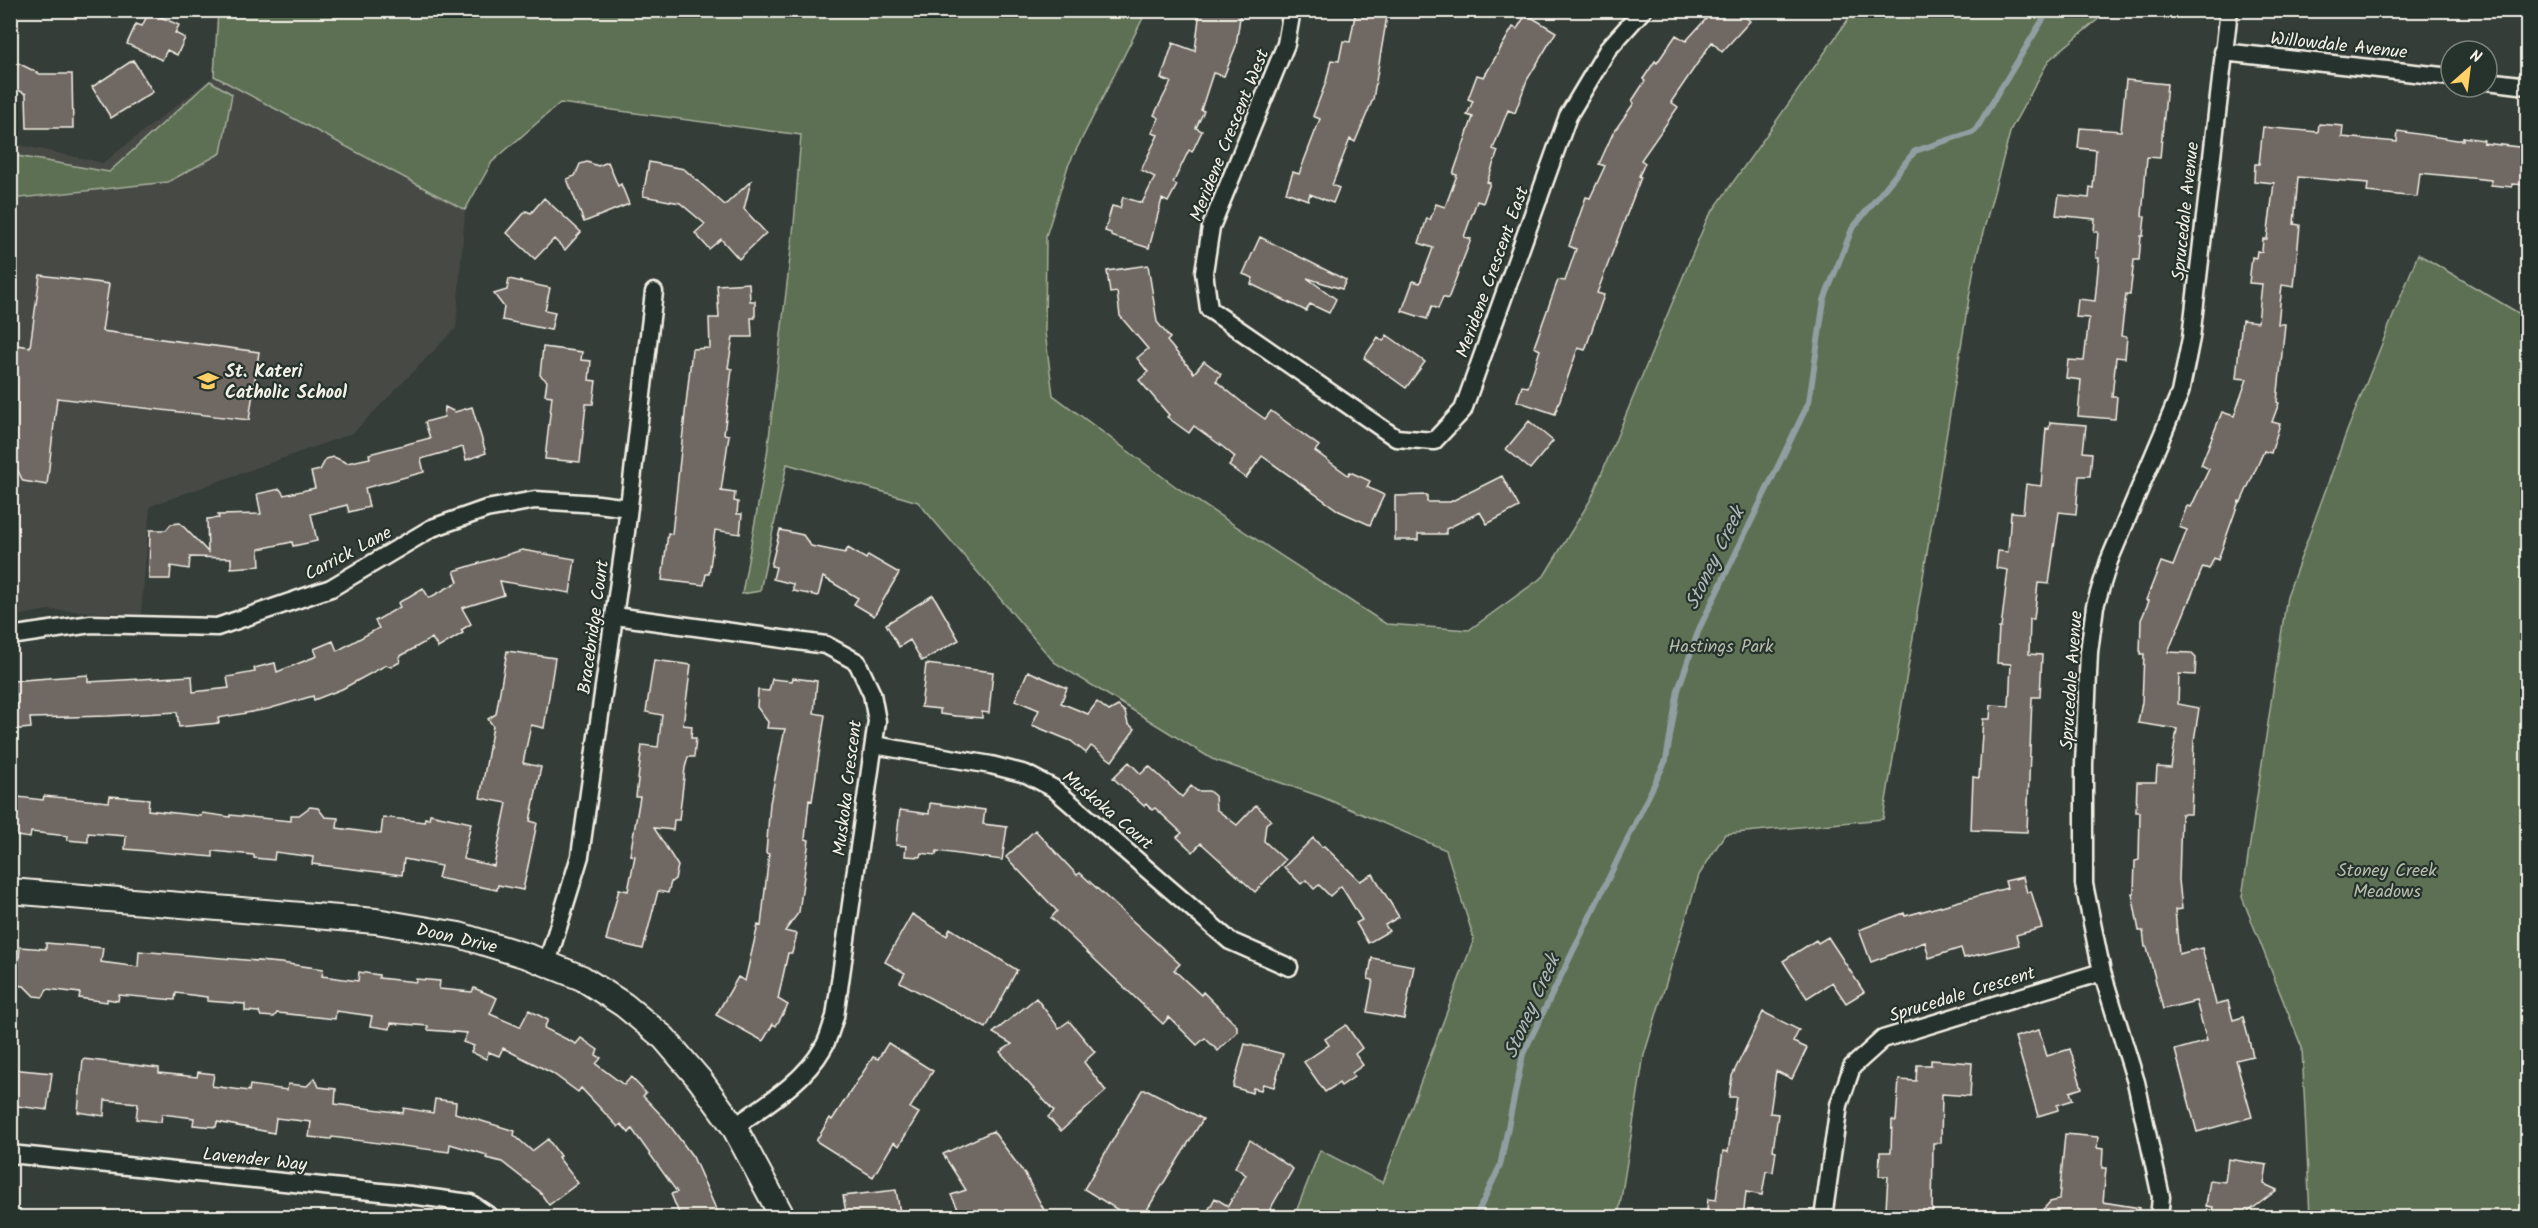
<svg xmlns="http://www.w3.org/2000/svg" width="2538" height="1228" font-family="Kalam,sans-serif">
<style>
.built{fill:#474a45}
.green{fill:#5d7053;stroke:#a8b09e;stroke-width:1.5}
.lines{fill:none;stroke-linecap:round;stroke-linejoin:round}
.stream{stroke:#919ea2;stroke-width:6}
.building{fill:#706762;stroke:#f4f1e8;stroke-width:1.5}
.street-casing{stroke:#f4f1e8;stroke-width:21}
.secondary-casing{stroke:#f4f1e8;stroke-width:28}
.street{stroke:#26332d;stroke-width:16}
.secondary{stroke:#26332d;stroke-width:24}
.labels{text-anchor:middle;stroke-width:4.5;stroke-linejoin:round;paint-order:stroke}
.street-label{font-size:18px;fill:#f4f1e8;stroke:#26332d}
.poi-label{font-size:18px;font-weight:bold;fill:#f4f1e8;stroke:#26332d;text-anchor:start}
.park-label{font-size:18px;fill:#b8bdac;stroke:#26332d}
.water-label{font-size:20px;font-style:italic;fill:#b2bab9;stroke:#26332d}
</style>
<rect width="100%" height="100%" fill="#353d38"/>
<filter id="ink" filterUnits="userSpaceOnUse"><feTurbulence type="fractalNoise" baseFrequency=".0167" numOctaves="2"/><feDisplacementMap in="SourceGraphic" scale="12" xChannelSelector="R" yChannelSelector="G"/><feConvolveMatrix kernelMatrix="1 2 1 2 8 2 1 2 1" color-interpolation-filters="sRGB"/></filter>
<g filter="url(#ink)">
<path class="built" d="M214,76L465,210L456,328L353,433L150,506L141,614L48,610L11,617V143L103,163Z"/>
<path class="green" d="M218,11H1144L1143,18L1068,166L1046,236L1045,332L1053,395L1179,489L1386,624L1469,630L1544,576L1591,499L1707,219L1854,11H2108L2049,60L2011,129L1975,262L1883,819L1725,834L1699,875L1644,1055L1618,1218L1294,1217L1320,1150L1383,1183L1474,939L1446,850L1322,797L1212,759L1054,662L918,502L787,464L760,591L742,594L767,455L794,224L801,135L560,103L492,162L465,210L214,76Z
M210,81L232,94L221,153L168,182L11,199V155L109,172Z
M2418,254L2527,318V1217H2310L2302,1048L2242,897L2287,596L2347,431Z"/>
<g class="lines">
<path class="stream" d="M1475,1218L1500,1166L1523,1054L1666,760L1678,690L1699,629L1809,402L1824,300L1852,229L1915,151L1975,131L2045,16L2053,10"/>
</g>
<path class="building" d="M1200,10H1241L1236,46L1224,76L1213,73L1201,110L1204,111L1196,128L1202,131L1192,152L1189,150L1173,183L1177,185L1168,202L1162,199L1149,248L1111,236V233L1105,231L1112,206L1120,208L1123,197L1142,203L1155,177L1141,170L1158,135L1152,133L1159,118L1154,115L1171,82L1161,79L1173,43L1195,51Z
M1356,10H1388L1373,99L1355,142L1350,139L1332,185L1339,188L1333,203L1310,194L1308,200L1286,192L1293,172L1299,174L1320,119L1313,116L1326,82L1331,60L1339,61L1343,41L1350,42Z
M1714,10H1738L1750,21L1722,52L1712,42L1671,102L1678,107L1641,160L1645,163L1639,176L1641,177L1597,293L1604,295L1585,350L1578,348L1555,414L1517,401L1522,386L1528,387L1540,350L1534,347L1558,280L1565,281L1576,249L1569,246L1586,197L1590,198L1605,166L1599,164L1613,133L1634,103L1632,101L1645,81L1643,79L1655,61L1657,63L1676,35L1686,41Z
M149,12L179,25L175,33L185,38L177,55L167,50L162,60L127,44L136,24L142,26Z
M1526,14L1556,32L1527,80L1515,113L1508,110L1493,149L1498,151L1487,182L1490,183L1483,203L1477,201L1464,237L1471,239L1448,299L1443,297L1438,309L1432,306L1427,319L1402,311L1413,281L1420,283L1433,248L1419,243L1427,218L1430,220L1436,204L1445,207L1457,175L1453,174L1473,117L1467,115L1473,101L1468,99L1477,75L1484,77L1513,27L1517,29Z
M10,59L40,74H72L73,128H27L26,94L10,86Z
M133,60L153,92L111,118L92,87Z
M2126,80L2167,84L2160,158L2147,157L2142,216H2145L2143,236H2141L2139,260H2134L2130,295L2126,294L2121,336L2127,337L2125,358L2116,357L2112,397H2117L2115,419L2078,416L2081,380L2066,378L2068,360L2084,361L2089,318L2076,317L2078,299L2095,301L2099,258H2096L2098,232H2094L2095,219L2056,215L2059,195L2089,198L2090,187L2093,188L2096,150L2078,148L2080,128L2121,131Z
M2319,124L2343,126L2342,137L2397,142L2398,131L2457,140H2463V137L2484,140L2483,143L2528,148V185L2512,184V187L2491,185V180L2420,173L2417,197L2367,192L2368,183L2298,177L2294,224L2300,225L2294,287L2282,285L2278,324H2285L2277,402L2279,403L2272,422L2280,424L2271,453L2264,451L2241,502L2239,501L2218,560L2214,558L2209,569L2203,567L2168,652L2191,653L2196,658L2195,675L2179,674L2178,704L2199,708L2194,741L2191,814H2181L2179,880L2182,909L2175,910L2179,954L2202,948L2216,1004L2228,1001L2233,1020L2243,1017L2253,1056L2236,1060L2252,1117L2197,1132L2175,1050L2207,1041L2196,1001L2163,1009L2147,947H2145L2143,931H2139L2132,893H2134L2135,861L2139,860L2140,812H2136L2137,782H2156L2157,767L2171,768L2177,729L2138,723L2142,702L2144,654H2140L2141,620L2149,601L2146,600L2161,562L2173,566L2187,530L2179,527L2187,506L2191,507L2209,469L2201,465L2222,412L2234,416L2247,379L2236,378L2242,320L2258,322L2262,284L2249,283L2252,257L2256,258L2257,251L2262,252L2263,239H2267L2274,183L2254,181L2255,164H2259L2263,127L2318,132Z
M587,162L598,166L608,162L618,186L621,184L629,204L584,222L567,179L575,176L580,164Z
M649,162L684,169L725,205L751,181L744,209L766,233L739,259L721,239L709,249L695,233L705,224L680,203L643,196Z
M544,198L581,232L565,250L554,239L535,259L507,233L526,211L531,213Z
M1260,237L1346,280L1342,289L1307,278L1336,299L1329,313L1310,304L1306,311L1251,284L1253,278L1243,274Z
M1148,265L1157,322L1170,338L1167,341L1194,373L1204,361L1221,374L1216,381L1244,404L1265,419L1271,411L1319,446L1315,451L1348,475L1350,472L1370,481L1367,487L1384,495L1370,525L1339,511L1262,456L1246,478L1229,466L1235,457L1223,447L1194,426L1189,433L1167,417L1169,415L1139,380L1148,372L1137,358L1148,349L1120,316L1117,292L1110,293L1107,271Z
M40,275L109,284L102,331L259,352L249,420L57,398L47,485L23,481L16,467L10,466V344L30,347Z
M509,279L550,288L545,310L555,312L551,330L502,320L504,307L494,294L507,290Z
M749,283L750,301H755V318H751L752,337H733L728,368L732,369L724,434L729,435L721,491L735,493L734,501L738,502L737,514H742L740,534L715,530L709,574H706L704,585L662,580L668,533L672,534L692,349L710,348L709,318H719L717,285Z
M1387,335L1425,362L1406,388L1364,358L1378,337L1383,341Z
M543,347L582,352L581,360L591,361L589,380L596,381L593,404H586L580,462L545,459L552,396L545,395L547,381L540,375Z
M445,407L455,412L472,407L486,453L466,460L463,447L421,459L424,472L365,488L369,507L349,512L347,505L311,514L317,541L293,546L292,542L259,549L260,566L231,568V558L190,557L189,569L171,566L170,579H149L150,530H166L171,524L180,523L208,552L207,519L219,518L218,515L261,514L257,494L280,489L284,495L315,488L311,472L320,470L326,459L334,457L347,463L370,458L369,454L430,438L425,422L444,417Z
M1529,421L1553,441L1530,469L1506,449Z
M2050,422L2086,425L2083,452L2092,453L2090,476H2079L2076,514L2059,512L2049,584L2038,583L2034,619H2030L2029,654L2042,655L2040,697H2032L2027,832L1971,830L1973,777L1979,778L1983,719H1990L1991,705L2009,706L2011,664L1997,663L1999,628H2001L2008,570L1996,568L1998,551L2008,552L2011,512L2023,513L2026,484L2041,486L2046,428L2049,429Z
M1502,476L1519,507L1487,524L1480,512L1446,529V534H1418V540H1395V496L1427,495V502H1450Z
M780,530L803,535L811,546L845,553L848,548L866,559L868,555L899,573L874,616L854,604L858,598L823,577L818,596L793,591V584L773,579L776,567L771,566Z
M522,550L575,559L570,593L500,581L504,595L462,608L471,624L461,630L463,633L438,648L432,638L399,657L400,662L391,667L386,665L342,689L314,700L313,696L268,709L218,718L219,723L179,727L177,712L108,716L30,718L31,728L10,730V681L88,675V682L192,676L193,692L229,688L227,677L255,672L254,668L275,663L277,672L317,656L314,649L333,641L337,651L379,628L375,621L400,607L398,603L423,588L429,598L458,582L454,571Z
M933,595L959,640L922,661L910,640L899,647L886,624Z
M507,651L555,658L544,728L531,725L523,763L541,767L530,821L537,823L523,890L498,885L497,890L438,878L441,866L404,859L402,875L312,864L313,857L275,852L274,860L254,858V855L213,851V857L125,849L126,836L88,833V842L67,840L68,836L31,832L30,838L10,835V796L43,800L44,796L109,802L110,796L149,799L148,810L201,816L202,813L230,817V815L291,821V815H299L310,807L318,808L325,817L338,818L337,828L381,834L383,817L424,822L425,818L429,819L430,814L471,823L463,859L494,866L507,803L480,798L493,726L488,719L496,714Z
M654,660L691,665L683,725L692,726L691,738H696L694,757H688L685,768L679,820H674L673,830L654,828L678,866L675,879L671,882L668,893L658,891L643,949L606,940L619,889L628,891L635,856L630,855L640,797H636L642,745L658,747L662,715L646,712Z
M926,664L993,672L989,713L982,712V718L956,716L940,714V709L921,707Z
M1028,671L1067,688L1061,703L1088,714L1097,702L1109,711L1118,706L1125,712L1128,724L1135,729L1112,761L1091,746L1086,753L1071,741L1032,725L1039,710L1015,700Z
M793,678L817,681L814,713L825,715L812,801L809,800L805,839L809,840L799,912L785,931L797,934L792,953H788L778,999L788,1005L776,1026L773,1024L763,1041L716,1015L738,977L745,981L758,925L761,926L769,854L766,853L770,803L785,729L767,728L768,722L757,707L758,690L769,691L772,679L792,681Z
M1129,762L1141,774L1149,766L1182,797L1191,786L1197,791H1209L1215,796L1216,809L1237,825L1256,805L1271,820L1266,824L1264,841L1285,860L1255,892L1201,843L1193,852L1177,837L1182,833L1155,808L1152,810L1146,804L1144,806L1113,778Z
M930,803L985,810L983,824L1007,827L1002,860L937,851L936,855L921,853L920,857L905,856L906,846L896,845L900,810L929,814Z
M1035,830L1077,875L1080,873L1180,964L1174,970L1201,995L1203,992L1237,1026V1032L1218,1051L1205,1038L1197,1045L1179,1027L1180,1025L1179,1027L1169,1017L1163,1024L1051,918L1057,911L1006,857Z
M1313,838L1322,847L1324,846L1360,881L1373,874L1399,917L1385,925L1389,931L1368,943L1356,923L1362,920L1341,886L1330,896L1319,885L1314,889L1306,880L1301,884L1284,867Z
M2023,877L2027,893L2031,891L2042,928L2016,935L2019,945L1964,958L1961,948L1929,958L1925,942L1871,962L1859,930L1904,913L1905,916L2007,888L2005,881Z
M912,914L947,936L950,928L1017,970L986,1028L900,982L905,973L885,962Z
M1828,937L1864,992L1846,1003L1832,982L1807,998L1783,961L1816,940L1818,943Z
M46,943L103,948L101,962L138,967L139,951L281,963L323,969L322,976L358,981L359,972L379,975V978L416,982V979L440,981L439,989L472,992L474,988L497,998L490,1014L520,1027L529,1010L548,1020L544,1028L576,1044L581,1038L598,1050L596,1055L601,1058L596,1064L624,1085L631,1077L646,1093L643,1096L665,1119L693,1157L720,1218H681L671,1194L677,1192L632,1129L629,1133L621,1124L618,1127L581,1088L578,1092L552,1073L503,1048L499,1056L489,1052L486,1059L471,1052L474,1046L463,1042L467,1033L428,1030V1026L391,1023L390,1029L370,1026L372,1016L336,1011L335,1019L288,1014L277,1013L274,1017L261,1016L259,1012L245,1011V1004L207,1001V997L176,993L175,1000L119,995L118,1001L107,999V1002L79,998L80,993L47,989L43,997L34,996L24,986L17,985L20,947L46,949Z
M1372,958L1414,966L1404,1019L1367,1012L1373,980L1368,979Z
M1036,998L1059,1028L1069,1021L1095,1052L1084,1062L1106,1091L1061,1131L1048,1117L1054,1111L1000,1052L1012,1044L993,1033Z
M1763,1012L1799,1030L1793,1042L1807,1048L1792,1079L1776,1071L1770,1113L1778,1114L1773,1150L1776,1151L1773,1172L1766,1171L1762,1195L1746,1192L1743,1218H1706L1708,1199L1716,1200L1723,1151L1728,1152L1736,1097H1729L1732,1076Z
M1346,1025L1362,1048L1355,1054L1363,1065L1352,1073L1354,1077L1341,1086L1339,1083L1325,1092L1304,1062L1329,1045L1325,1039Z
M2039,1030L2047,1056L2070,1049L2082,1088L2070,1092L2073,1100L2057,1105L2058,1110L2038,1116L2015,1037Z
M888,1043L933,1071L910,1108L919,1113L899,1146L894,1142L873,1177L816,1141L830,1118L832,1120L873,1057L878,1059Z
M1245,1044L1283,1054L1274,1087L1263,1084L1261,1090L1253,1088L1252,1093L1233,1087Z
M83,1059L159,1068V1073L197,1077L198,1072L214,1074L212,1086L249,1091L250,1085L287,1090L288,1084L307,1086L315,1078L319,1087L336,1089L335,1104L403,1113L404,1108L433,1113L435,1099L456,1102L455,1113L515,1131L514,1135L532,1151L548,1139L560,1156L558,1157L578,1183L549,1205L539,1191L502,1162L486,1158L487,1155L450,1144L449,1152L332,1137L331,1139L309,1137L311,1122L276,1118L274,1133L217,1122L216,1127L193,1125L194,1118L162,1114L161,1122L136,1119L138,1103L105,1100L104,1116L78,1112Z
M1931,1060L1972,1063L1970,1096L1942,1094L1941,1143H1933L1932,1218H1893L1894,1210L1886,1209L1888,1176H1879L1880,1152H1891L1892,1120L1896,1121L1899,1080L1916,1081L1917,1065H1931Z
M10,1069L52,1073L47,1110L10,1105Z
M1142,1090H1148L1203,1119L1142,1218H1131L1084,1189Z
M993,1131L1026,1176L1045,1212L1035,1218H963L951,1195L966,1190L943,1154Z
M2065,1134L2098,1137L2097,1148L2103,1149L2102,1168H2106L2103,1202L2140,1208V1218L2037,1216L2050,1202L2059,1200Z
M1250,1140L1293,1169L1265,1218H1204L1215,1198L1228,1206L1246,1175L1235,1167Z
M2228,1159L2267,1165L2264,1184L2277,1190L2240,1218H2212L2213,1207L2206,1206L2210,1180L2225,1182Z
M896,1190L901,1218H847L843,1196Z"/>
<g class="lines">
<defs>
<path id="street" d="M1292,10L1286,44L1211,227L1204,272L1209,309L1396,438L1434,441L1463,410L1568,116L1608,49L1643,10
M2223,52L2451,77
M2487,81L2528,86
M615,616L826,645L857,662L872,694L877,721L835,1017C831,1027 829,1039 823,1048C803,1083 766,1104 734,1127
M10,636L91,624L217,627L331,588L432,528L486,509L535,500L598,504L629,508
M874,745L991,765L1026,774L1053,788L1230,941L1289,967
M547,963L580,856L626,532L654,292
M10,1154L410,1195L470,1203L492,1218
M1823,1218L1839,1105L1852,1067L1883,1039L2102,972
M2159,1218L2161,1197L2136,1082L2102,972L2084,884V764L2089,652L2095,606L2109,561L2180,393L2191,338L2229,10"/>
<path id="secondary" d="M10,891L376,921L459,935L530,957L582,978L624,1005L664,1038L700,1080L734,1127L783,1218"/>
</defs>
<use href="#street" class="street-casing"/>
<use href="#secondary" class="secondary-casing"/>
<use href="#street" class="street"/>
<use href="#secondary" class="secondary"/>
</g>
</g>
<defs>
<symbol id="school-bare" viewBox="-9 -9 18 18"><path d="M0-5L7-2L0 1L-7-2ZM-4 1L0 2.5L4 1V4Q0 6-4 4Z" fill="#ffd166" stroke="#26332d" stroke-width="2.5" paint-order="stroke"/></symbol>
</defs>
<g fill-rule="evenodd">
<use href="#school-bare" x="193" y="366" width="30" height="30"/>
</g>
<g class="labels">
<g class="street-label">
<text transform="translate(2339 45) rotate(6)" y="6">Willowdale Avenue</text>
<text transform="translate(1229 135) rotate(-68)" y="6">Meridene Crescent West</text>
<text transform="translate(2185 211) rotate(-84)" y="6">Sprucedale Avenue</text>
<text transform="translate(1492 272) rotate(-70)" y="6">Meridene Crescent East</text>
<text transform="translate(348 553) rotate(-28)" y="6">Carrick Lane</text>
<text transform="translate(593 627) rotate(-82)" y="6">Bracebridge Court</text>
<text transform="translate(2071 680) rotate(-86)" y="6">Sprucedale Avenue</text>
<text transform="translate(847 788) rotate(-83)" y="6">Muskoka Crescent</text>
<text transform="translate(1108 810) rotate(40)" y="6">Muskoka Court</text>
<text transform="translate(457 938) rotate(13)" y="6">Doon Drive</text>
<text transform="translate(1962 994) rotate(-17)" y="6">Sprucedale Crescent</text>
<text transform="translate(255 1159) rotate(6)" y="6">Lavender Way</text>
</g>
<g class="poi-label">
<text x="225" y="377">St. Kateri<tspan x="225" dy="21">Catholic School</tspan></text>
</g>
<g class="park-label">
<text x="1721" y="652">Hastings Park</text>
<text x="2387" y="876">Stoney Creek<tspan x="2387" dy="21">Meadows</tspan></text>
</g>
<g class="water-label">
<text transform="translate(1714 558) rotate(-64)" y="7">Stoney Creek</text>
<text transform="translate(1531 1006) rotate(-66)" y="7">Stoney Creek</text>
</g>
</g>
<rect width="2538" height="1228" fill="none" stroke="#26332d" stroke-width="36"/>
<rect x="18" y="18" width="2502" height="1192" fill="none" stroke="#f4f1e8" stroke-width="2" filter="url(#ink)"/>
<g transform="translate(2469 69) rotate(28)"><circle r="28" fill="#26332d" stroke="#787f78" stroke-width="1.5"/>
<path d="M0-4.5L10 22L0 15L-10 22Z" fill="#ffd166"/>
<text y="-9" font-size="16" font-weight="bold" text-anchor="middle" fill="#f4f1e8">N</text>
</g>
</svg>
